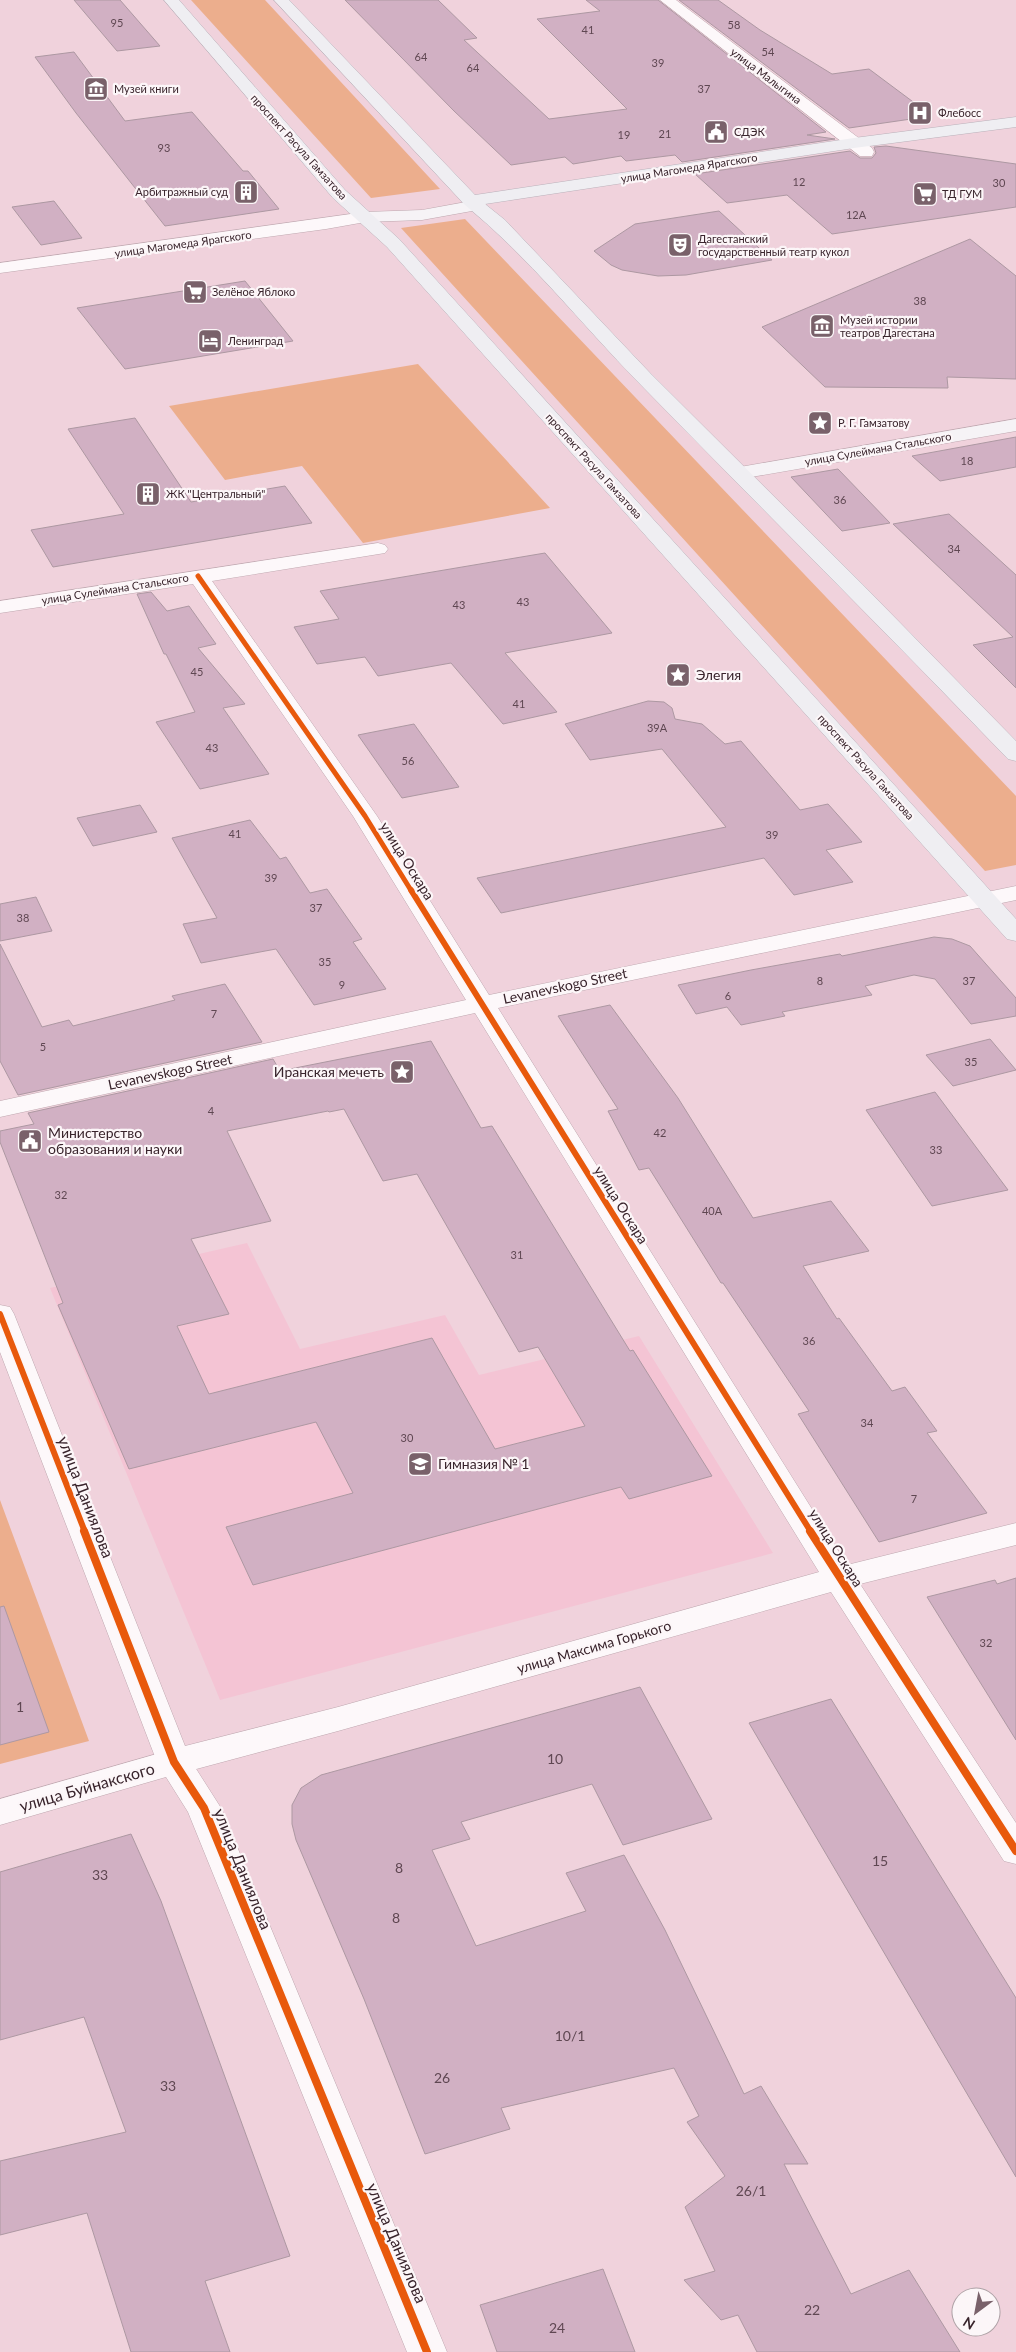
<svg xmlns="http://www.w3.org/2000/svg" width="1016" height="2352" font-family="Lato,sans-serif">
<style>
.built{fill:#f4c4d4}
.green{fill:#ecae8d}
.building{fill:#d1b0c3;stroke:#ad98a2;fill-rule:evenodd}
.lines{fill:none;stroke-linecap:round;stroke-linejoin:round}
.minor-casing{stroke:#bea7af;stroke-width:1}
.tertiary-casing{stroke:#bea7af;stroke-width:1}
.secondary-casing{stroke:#bea7af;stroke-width:1}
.primary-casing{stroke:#bab1ba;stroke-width:1}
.minor{fill:#fdf8fa;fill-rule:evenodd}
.tertiary{fill:#fdf8fa;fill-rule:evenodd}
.secondary{fill:#f6f3f6;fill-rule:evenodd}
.primary{fill:#efeef2;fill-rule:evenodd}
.cycleway-far2-casing{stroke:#fcf6f8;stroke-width:8}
.cycleway-far1-casing{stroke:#fcf6f8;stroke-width:9}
.cycleway-casing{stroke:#fcf6f8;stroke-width:11}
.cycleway-far2{stroke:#e8590c;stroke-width:5}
.cycleway-far1{stroke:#e8590c;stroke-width:6}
.cycleway{stroke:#e8590c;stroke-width:8}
.labels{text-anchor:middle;stroke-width:4.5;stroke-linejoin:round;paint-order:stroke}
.number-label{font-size:11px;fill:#5f4752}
.far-street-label{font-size:11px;fill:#39242c;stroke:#fcf6f8}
.far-poi-label{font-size:11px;fill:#39242c;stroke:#fcf6f8;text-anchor:start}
.poi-label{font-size:14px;fill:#39242c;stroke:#fcf6f8;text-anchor:start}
.street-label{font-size:14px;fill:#39242c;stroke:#fcf6f8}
.near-number-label{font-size:14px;fill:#5f4752}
.near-street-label{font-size:16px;fill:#39242c;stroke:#fcf6f8}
</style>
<rect width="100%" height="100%" fill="#f0d2dc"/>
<path class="built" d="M247,1243L300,1349L445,1315L479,1375L639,1336L773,1553L220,1700L50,1288Z"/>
<path class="green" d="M191,0H265L440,189L371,198Z
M465,219L1016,796V865L985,871L401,228Z
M418,364L550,508L363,543L302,466L225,480L169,406Z
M0,1500L89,1741L0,1764Z"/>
<path class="building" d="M74,0H120L160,46L117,51Z
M345,0H438L477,38L464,40L549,119L627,109L537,19L600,11L586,0H658L826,132L807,135L835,139L682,162L675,155L626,161L621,156L573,164L565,157L511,165L454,111Z
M679,0H718L760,30L832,74L869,69L932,116L849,128Z
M74,52L125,121L192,112L243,171H248L279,209L165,226L76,113L35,57Z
M886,146L1016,164V207L832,234L787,195L727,203L695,174L850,151L860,158H872L876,153L874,147Z
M54,201L82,238L41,245L12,207Z
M719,211L772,260L686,275L658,276L622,270L611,265L594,251L635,224Z
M970,239L1016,276V379L947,377L948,388L825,387L762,327Z
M245,281L293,341L125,369L77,308Z
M135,418L191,502L285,486L312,523L53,567L31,530L124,514L68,429Z
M1016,437V467L940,481L912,456Z
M838,469L890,523L842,531L791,477Z
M949,514L1016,575V688L973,645L1013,637L893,524Z
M545,553L612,633L505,653L557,712L503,724L451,663L378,676L365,657L317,664L294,627L339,619L320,591Z
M151,592L167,611L189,606L216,644L198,648L245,704L223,708L269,774L200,789L156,722L195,712L166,654H164L137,594Z
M648,701L664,702L672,708L675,719L702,724L725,744L741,741L800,810L828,804L862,842L826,850L853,882L794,895L764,858L501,913L477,878L726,827L662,749L590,760L565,724Z
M414,724L459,787L402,798L358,735Z
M140,805L157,832L93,846L77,818Z
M250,820L280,859L286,857L310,893L327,889L362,939L353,942L386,989L314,1005L276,949L201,963L183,924L217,918L172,838Z
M36,897L52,931L0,941V904Z
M934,937L952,939L970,946L1016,998V1016L971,1024L935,979L914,975L865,986L872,995L782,1012L785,1016L741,1025L727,1007L696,1014L678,985L751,970L840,954L842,956Z
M0,944L42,1027L69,1020L73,1026L175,1000L172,996L225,984L262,1042L18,1095L0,1061Z
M610,1005L678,1098L753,1218L831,1201L869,1251L803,1266L837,1319L839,1318L892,1391L905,1387L937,1431L927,1433L987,1513L879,1542L798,1414L809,1411L723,1283H721L649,1168L639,1170L608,1111L618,1109L558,1016Z
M990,1039L1016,1070L953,1086L926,1055Z
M431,1041L481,1128L492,1126L630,1351L633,1350L712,1476L629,1499L621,1487L253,1585L226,1527L353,1493L316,1422L129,1469L58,1305L63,1303L0,1142V1131L34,1124L28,1113L273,1059L280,1071ZM344,1109L383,1181L417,1174L519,1352L538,1347L585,1426L495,1449L432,1338L209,1394L177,1326L229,1314L191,1239L271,1221L227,1131L328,1111L329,1112Z
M935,1092L1008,1190L932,1206L866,1110Z
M1016,1578V1740L927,1597L995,1580L997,1584Z
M4,1606L49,1732L0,1745V1607Z
M640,1687L712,1819L623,1845L592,1784L461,1822L470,1839L432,1850L476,1946L586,1911L566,1873L624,1855L665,1930L744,2094L761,2086L808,2164H784L851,2294L909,2270L960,2352H757L738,2315L721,2320L684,2280L715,2271L685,2207L725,2176L687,2122L699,2116L674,2068L501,2108L510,2129L425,2154L364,1999L296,1840L292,1824V1805L301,1788L321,1775Z
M831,1699L1016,1998V2177L749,1723Z
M131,1834L161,1901L290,2256L205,2281L230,2352H131L87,2213L0,2235V2161L126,2132L84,2017L0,2040V1872Z
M603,2269L635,2352H497L480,2305Z"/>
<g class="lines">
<defs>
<path id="minor" d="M660,0H676L872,148L874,152L872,156H860Z
M365,212L371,213L374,217L371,221L326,229L0,273V263Z
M378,543L385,545L388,549L385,553L212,581L377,816L489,995L1016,886V900L498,1008L847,1565L1016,1523V1545L860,1584L1016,1823V1864L1004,1861L831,1592L338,1731L174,1775L162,1771L157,1762L0,1352V1305L10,1307L14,1314L185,1746L338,1707L819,1572L475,1013L0,1117V1101L466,1000L353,816L193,584L0,613V601Z"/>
<path id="tertiary" d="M174,1749L186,1753L221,1808L447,2352H407L188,1812L166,1777L0,1825V1799Z"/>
<path id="secondary" d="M477,200L483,201L486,205L483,209L422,220L365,222L359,221L356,217L359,213L365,212L422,210Z
M1016,419V431L740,479L733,477L730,473L733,469L740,467Z"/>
<path id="primary" d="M164,0H179L345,190L399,239L1016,919V941L1007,939L387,247L333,198Z
M274,0H289L475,195L854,138L1016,117V127L854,148L485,204L505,220L651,374L862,584L1016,741V761L1008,759C886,632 762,509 639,383C581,324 529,257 465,205Z"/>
</defs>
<use href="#minor" class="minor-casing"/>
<use href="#tertiary" class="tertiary-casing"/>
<use href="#secondary" class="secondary-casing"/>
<use href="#primary" class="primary-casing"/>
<use href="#minor" class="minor"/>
<use href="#tertiary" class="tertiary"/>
<use href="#secondary" class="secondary"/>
<use href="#primary" class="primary"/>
<defs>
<path id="cycleway-far2" d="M198,576L365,816L412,892"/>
<path id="cycleway-far1" d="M411,890L811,1532
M0,1314L85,1532"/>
<path id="cycleway" d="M84,1531L174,1762L204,1808L427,2352
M810,1531L1016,1851"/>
</defs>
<use href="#cycleway-far2" class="cycleway-far2-casing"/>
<use href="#cycleway-far1" class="cycleway-far1-casing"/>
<use href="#cycleway" class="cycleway-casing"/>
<use href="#cycleway-far2" class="cycleway-far2"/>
<use href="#cycleway-far1" class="cycleway-far1"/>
<use href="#cycleway" class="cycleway"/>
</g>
<defs>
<symbol id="museum-square" viewBox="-11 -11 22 22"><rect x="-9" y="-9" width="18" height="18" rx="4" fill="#79616a" stroke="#fcf6f8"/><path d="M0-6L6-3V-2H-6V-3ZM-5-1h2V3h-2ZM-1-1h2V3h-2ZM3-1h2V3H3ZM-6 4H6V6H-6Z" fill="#fff"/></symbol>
<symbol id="hospital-square" viewBox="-11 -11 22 22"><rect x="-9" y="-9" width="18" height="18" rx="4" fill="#79616a" stroke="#fcf6f8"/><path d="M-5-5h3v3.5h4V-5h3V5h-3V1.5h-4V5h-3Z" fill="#fff"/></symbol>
<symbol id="civic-square" viewBox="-11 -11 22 22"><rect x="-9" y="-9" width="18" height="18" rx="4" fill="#79616a" stroke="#fcf6f8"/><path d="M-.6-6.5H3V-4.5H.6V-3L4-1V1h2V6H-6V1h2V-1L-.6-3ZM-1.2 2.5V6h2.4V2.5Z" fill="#fff"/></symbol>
<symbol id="building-square" viewBox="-11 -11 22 22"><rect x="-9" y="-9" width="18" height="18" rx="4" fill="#79616a" stroke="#fcf6f8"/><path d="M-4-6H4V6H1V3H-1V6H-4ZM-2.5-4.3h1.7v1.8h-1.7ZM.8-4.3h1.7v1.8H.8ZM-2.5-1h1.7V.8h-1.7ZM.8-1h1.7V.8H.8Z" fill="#fff"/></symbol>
<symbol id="supermarket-square" viewBox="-11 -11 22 22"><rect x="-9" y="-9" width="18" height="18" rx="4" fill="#79616a" stroke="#fcf6f8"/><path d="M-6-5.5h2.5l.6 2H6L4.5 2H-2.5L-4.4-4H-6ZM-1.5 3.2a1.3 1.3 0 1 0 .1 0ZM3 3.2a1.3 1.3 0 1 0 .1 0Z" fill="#fff"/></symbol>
<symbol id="theatre-square" viewBox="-11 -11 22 22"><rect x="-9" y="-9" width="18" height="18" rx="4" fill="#79616a" stroke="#fcf6f8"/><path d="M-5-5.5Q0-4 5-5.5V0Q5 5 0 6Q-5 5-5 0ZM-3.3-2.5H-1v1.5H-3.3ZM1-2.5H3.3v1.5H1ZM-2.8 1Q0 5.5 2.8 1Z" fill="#fff"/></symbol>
<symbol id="hotel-square" viewBox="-11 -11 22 22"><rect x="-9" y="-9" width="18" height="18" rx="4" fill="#79616a" stroke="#fcf6f8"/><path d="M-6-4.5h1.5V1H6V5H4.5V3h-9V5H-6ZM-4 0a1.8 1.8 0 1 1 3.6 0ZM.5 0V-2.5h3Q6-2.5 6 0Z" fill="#fff"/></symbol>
<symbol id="sight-square" viewBox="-11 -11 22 22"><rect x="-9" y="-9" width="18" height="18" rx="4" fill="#79616a" stroke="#fcf6f8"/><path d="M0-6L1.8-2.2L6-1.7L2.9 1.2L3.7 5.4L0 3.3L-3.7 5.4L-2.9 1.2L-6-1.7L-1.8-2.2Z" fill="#fff"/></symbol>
<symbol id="school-square" viewBox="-11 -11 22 22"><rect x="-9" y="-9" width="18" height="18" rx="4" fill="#79616a" stroke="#fcf6f8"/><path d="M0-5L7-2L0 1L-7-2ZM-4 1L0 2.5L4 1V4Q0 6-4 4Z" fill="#fff"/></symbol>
</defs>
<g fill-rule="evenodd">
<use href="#museum-square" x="82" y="75" width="28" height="28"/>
<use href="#hospital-square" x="906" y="99" width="28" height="28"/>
<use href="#civic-square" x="702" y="118" width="28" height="28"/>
<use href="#building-square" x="232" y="178" width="28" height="28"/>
<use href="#supermarket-square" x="911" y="180" width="28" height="28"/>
<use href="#theatre-square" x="666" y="231" width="28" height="28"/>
<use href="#supermarket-square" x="181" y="278" width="28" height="28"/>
<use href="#museum-square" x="808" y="312" width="28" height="28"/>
<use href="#hotel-square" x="196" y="327" width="28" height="28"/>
<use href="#sight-square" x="806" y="409" width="28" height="28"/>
<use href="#building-square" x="134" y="480" width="28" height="28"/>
<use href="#sight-square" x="664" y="661" width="28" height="28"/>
<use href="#sight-square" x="388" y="1058" width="28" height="28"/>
<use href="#civic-square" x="16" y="1127" width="28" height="28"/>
<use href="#school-square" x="406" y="1450" width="28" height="28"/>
</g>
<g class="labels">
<g class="number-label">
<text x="117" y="27">95</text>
<text x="734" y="29">58</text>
<text x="588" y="34">41</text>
<text x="768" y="56">54</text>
<text x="421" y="61">64</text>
<text x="658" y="67">39</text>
<text x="473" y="72">64</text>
<text x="704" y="93">37</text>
<text x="665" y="138">21</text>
<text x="624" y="139">19</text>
<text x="164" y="152">93</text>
<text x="799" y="186">12</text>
<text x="999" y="187">30</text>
<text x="856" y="219">12А</text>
<text x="920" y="305">38</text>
<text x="967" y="465">18</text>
<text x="840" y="504">36</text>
<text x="954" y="553">34</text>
<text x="523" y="606">43</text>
<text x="459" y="609">43</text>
<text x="197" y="676">45</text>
<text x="519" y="708">41</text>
<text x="657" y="732">39А</text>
<text x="212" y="752">43</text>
<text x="408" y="765">56</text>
<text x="235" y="838">41</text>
<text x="772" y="839">39</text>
<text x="271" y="882">39</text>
<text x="316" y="912">37</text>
<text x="23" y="922">38</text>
<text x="325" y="966">35</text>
<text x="820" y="985">8</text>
<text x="969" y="985">37</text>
<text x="342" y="989">9</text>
<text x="728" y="1000">6</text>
<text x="214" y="1018">7</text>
<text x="43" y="1051">5</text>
<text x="971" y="1066">35</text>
<text x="211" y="1115">4</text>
<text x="660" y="1137">42</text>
<text x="936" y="1154">33</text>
<text x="61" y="1199">32</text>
<text x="712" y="1215">40А</text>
<text x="517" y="1259">31</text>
<text x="809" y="1345">36</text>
<text x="867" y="1427">34</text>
<text x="407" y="1442">30</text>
<text x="914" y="1503">7</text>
<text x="986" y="1647">32</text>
</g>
<g class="far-street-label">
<text transform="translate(766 76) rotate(37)" y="4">улица Малыгина</text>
<text transform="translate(299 147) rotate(48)" y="4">проспект Расула Гамзатова</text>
<text transform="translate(689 168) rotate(-9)" y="4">улица Магомеда Ярагского</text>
<text transform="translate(183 244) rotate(-8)" y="4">улица Магомеда Ярагского</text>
<text transform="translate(878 449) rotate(-10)" y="4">улица Сулеймана Стальского</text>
<text transform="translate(594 466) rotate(48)" y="4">проспект Расула Гамзатова</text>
<text transform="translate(115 589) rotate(-9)" y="4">улица Сулеймана Стальского</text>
<text transform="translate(866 767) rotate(48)" y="4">проспект Расула Гамзатова</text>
</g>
<g class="far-poi-label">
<text x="114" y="93">Музей книги</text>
<text x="938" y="117">Флебосс</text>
<text x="734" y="136">СДЭК</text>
<text x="228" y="196" text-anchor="end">Арбитражный суд</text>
<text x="942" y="198">ТД ГУМ</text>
<text x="698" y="243">Дагестанский<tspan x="698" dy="13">государственный театр кукол</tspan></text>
<text x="212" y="296">Зелёное Яблоко</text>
<text x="840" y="324">Музей истории<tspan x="840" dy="13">театров Дагестана</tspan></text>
<text x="228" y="345">Ленинград</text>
<text x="838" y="427">Р. Г. Гамзатову</text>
<text x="166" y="498">ЖК "Центральный"</text>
</g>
<g class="poi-label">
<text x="696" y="680">Элегия</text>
<text x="384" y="1077" text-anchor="end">Иранская мечеть</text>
<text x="48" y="1138">Министерство<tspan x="48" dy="16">образования и науки</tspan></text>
<text x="438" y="1469">Гимназия № 1</text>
</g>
<g class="street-label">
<text transform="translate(407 861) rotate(58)" y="5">улица Оскара</text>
<text transform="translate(565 986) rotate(-12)" y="5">Levanevskogo Street</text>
<text transform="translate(170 1072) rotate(-12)" y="5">Levanevskogo Street</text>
<text transform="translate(621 1205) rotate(58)" y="5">улица Оскара</text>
<text transform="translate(836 1548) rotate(58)" y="5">улица Оскара</text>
<text transform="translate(594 1647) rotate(-16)" y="5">улица Максима Горького</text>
</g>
<g class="near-number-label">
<text x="20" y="1712">1</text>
<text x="555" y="1764">10</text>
<text x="880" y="1866">15</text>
<text x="399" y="1873">8</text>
<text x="100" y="1880">33</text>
<text x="396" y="1923">8</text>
<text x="570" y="2041">10/1</text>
<text x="442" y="2083">26</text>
<text x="168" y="2091">33</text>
<text x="751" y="2196">26/1</text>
<text x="812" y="2315">22</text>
<text x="557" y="2333">24</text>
</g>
<g class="near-street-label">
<text transform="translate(86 1497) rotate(69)" y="6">улица Даниялова</text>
<text transform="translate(87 1787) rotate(-16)" y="6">улица Буйнакского</text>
<text transform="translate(243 1869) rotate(68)" y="6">улица Даниялова</text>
<text transform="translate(397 2243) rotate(67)" y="6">улица Даниялова</text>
</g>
</g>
<g transform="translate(976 2312) rotate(212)"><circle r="24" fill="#fcf6f8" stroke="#aea2a6"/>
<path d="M0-4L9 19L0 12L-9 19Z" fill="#79616a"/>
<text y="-8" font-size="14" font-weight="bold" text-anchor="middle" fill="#39242c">N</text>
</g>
</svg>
